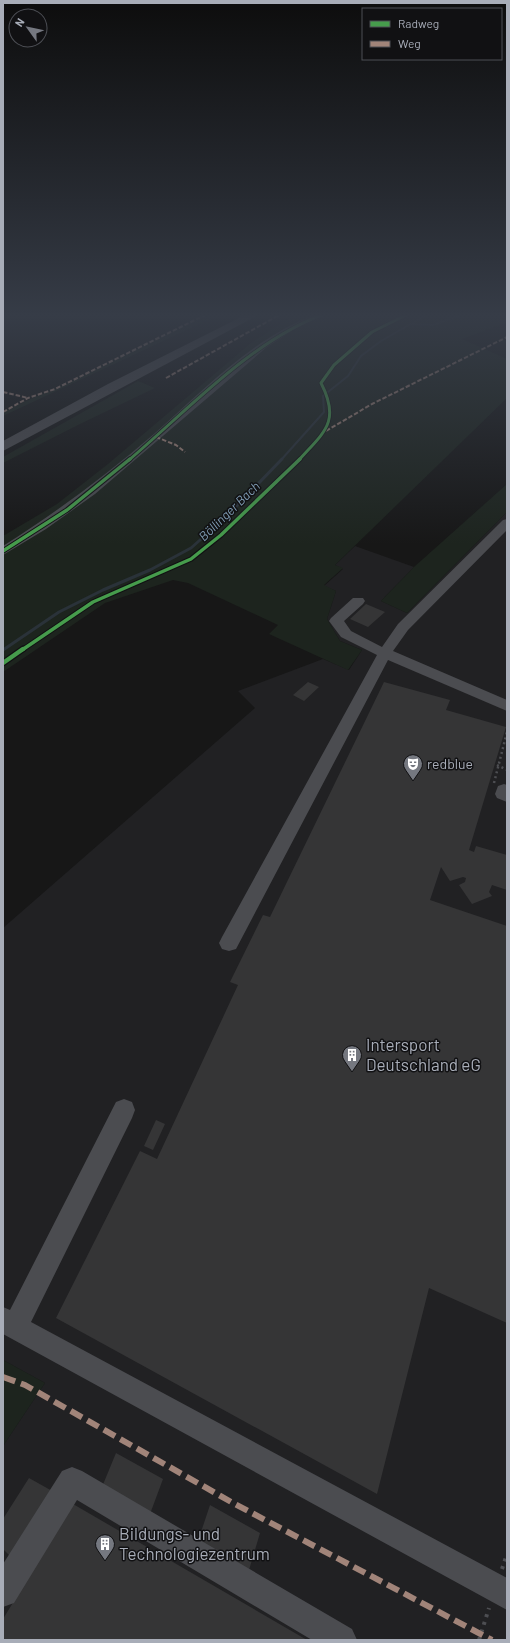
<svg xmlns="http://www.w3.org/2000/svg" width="510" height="1643" font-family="Barlow,sans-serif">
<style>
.built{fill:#212123}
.green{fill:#1d241e}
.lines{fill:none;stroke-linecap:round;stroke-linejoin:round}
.stream-far1{stroke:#2a3239;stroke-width:2}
.stream{stroke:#2a3239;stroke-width:3}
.building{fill:#353536}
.path-far1{stroke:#4d4e52;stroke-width:2.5;stroke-dasharray:2 3;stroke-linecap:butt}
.path{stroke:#4d4e52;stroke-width:4;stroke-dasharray:3 5;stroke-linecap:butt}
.minor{fill:#4b4c50;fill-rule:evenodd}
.highway{fill:#4e4e51;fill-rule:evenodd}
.quiet-far1{stroke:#a18479;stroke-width:2;stroke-dasharray:4.5 2;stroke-linecap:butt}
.quiet{stroke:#a18479;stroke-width:6;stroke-dasharray:13 6;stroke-linecap:butt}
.cycleway-far2-casing{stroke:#111113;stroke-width:4.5}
.cycleway-far1-casing{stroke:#111113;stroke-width:5.5}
.cycleway-casing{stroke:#111113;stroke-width:7}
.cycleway-far2{stroke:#469c4c;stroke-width:3}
.cycleway-far1{stroke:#469c4c;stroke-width:3.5}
.cycleway{stroke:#469c4c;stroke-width:4.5}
.labels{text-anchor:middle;stroke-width:3;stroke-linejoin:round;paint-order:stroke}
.far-water-label{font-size:13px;font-style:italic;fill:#7f9bb3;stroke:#111113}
.poi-label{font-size:14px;fill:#a8adb8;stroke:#111113;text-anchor:start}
.near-poi-label{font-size:17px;fill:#a8adb8;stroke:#111113;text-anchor:start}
</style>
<rect width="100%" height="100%" fill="#171717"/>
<path class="built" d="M507,512V1640H3V1446L45,1383L3,1360V928L255,708L238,691L323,659L349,670L362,650L340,641L327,619L336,591L324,586L343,569L335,565L355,546L414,567L381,601L407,613Z"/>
<path class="green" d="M209,314H221L3,416L4,411L35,397L52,391Z
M301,314H507V322L462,339L507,359V398L335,565L343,568L324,585L336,591L327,619L340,641L362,650L348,670L269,634L278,625L188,583L173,580L105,603L3,672V536L57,504L108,464L251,343L286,320Z
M138,381L155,388L80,424L3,463V457Z
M507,484V512L407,613L381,601L414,567Z
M3,1360L45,1383L3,1446Z"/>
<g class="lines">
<path class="stream-far1" d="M410,324L433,325L463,314
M281,460L324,412L323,396L348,376L361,356L381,341L428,314"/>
<path class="stream" d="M3,650L59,612L103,590L150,570L191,548L226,517L282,459"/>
</g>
<path class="building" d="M366,604L385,612L368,627L350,619Z
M308,682L319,687L304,701L293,695Z
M384,682L450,700L446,710L506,727L469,850L474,852L476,846L507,855V890L492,885L489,892L492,896L472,904L459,885L465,882L466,878L463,877L450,881L441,867L430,900L507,926V1323L429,1288L377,1494L56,1318L140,1151L157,1159L238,985L230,982L263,915L270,917Z
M156,1120L165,1124L153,1150L144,1146Z
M116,1453L163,1479L150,1514L102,1487Z
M29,1478L54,1492L13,1559L3,1549V1519Z
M73,1504L307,1640H3V1619Z
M210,1505L260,1533L249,1570L198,1541Z"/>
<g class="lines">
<path class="path-far1" d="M497,765L507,770
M494,783L507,732"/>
<path class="path" d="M502,1569L507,1554
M479,1640L489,1608"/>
<path class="minor" d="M317,314H328L295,329L267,347L95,494L46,529L3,555V546C57,512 106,475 154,434C204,390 253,337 317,314Z
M507,519V530L408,630L393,651L507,700V711L388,660L236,949L229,951L222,949L219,943L222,937L377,655L341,637L329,621L331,618L353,598H363L365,601L363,604L344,621L351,631L382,647L398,624L503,520Z
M504,784L507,785V802L497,798L495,794L498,786Z
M124,1099L132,1102L135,1110L132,1118L31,1322L507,1578V1610L3,1334V1307L10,1310L116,1102Z
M72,1467L82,1471L352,1629L357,1640H312L77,1500L14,1603L3,1607V1564L62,1471Z"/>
<path class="highway" d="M247,314H260L3,451V441L108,384Z"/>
<path class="quiet-far1" d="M166,378L281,314
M3,392L28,398
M3,412L28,398L55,389L207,314
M326,431L372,404L507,337
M156,437L176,445L185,452"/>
<path class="quiet" d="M3,1377L25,1385L233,1503L492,1640"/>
<defs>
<path id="cycleway-far2" d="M129,460C188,410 251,341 324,314
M299,460C324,432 341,422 321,383L334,365L372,332L408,314"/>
<path id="cycleway-far1" d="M3,551L67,510L130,459
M22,650L93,602L191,559L221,535L300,459"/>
<path id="cycleway" d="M3,663L23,649"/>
</defs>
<use href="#cycleway-far2" class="cycleway-far2-casing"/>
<use href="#cycleway-far1" class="cycleway-far1-casing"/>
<use href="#cycleway" class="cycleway-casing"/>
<use href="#cycleway-far2" class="cycleway-far2"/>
<use href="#cycleway-far1" class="cycleway-far1"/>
<use href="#cycleway" class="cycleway"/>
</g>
<linearGradient id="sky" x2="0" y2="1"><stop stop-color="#0d0d0d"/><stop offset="0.58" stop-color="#363c47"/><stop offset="1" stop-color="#363c47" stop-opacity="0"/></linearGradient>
<rect width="510" height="544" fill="url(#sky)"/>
<defs>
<symbol id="theatre-pin" viewBox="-11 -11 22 30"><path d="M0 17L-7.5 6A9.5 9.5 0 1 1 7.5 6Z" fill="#757880" stroke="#111113"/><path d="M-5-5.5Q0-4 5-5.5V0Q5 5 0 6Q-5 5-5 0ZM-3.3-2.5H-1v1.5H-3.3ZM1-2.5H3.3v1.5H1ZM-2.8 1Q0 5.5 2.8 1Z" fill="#fff"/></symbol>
<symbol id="building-pin" viewBox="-11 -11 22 30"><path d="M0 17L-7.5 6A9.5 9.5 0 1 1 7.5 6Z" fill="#757880" stroke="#111113"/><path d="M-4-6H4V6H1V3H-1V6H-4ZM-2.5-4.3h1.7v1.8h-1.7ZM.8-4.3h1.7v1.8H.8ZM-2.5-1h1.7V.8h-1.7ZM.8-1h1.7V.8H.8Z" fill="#fff"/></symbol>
</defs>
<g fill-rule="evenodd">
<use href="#theatre-pin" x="402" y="753" width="22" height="30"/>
<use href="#building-pin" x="341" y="1044" width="22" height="30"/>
<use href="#building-pin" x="94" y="1533" width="22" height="30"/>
</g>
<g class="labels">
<g class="far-water-label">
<text transform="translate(229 511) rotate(-44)" y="5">Böllinger Bach</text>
</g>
<g class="poi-label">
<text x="427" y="769">redblue</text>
</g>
<g class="near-poi-label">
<text x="366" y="1051">Intersport<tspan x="366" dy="20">Deutschland eG</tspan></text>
<text x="119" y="1540">Bildungs- und<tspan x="119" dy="20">Technologiezentrum</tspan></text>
</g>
</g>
<rect width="510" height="1643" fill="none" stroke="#a8adb8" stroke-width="8"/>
<rect x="362" y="8" width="140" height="52" fill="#111113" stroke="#4d4f55"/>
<rect x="370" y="21" width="20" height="6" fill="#469c4c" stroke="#4d4f55"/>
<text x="398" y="28" font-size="12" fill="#a8adb8">Radweg</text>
<rect x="370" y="41" width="20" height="6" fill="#a18479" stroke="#4d4f55"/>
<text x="398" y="48" font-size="12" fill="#a8adb8">Weg</text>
<g transform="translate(28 28) rotate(303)"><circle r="19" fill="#111113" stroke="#4d4f55"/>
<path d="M0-3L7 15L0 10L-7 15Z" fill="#757880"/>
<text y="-6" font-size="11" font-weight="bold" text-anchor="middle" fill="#a8adb8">N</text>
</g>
</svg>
